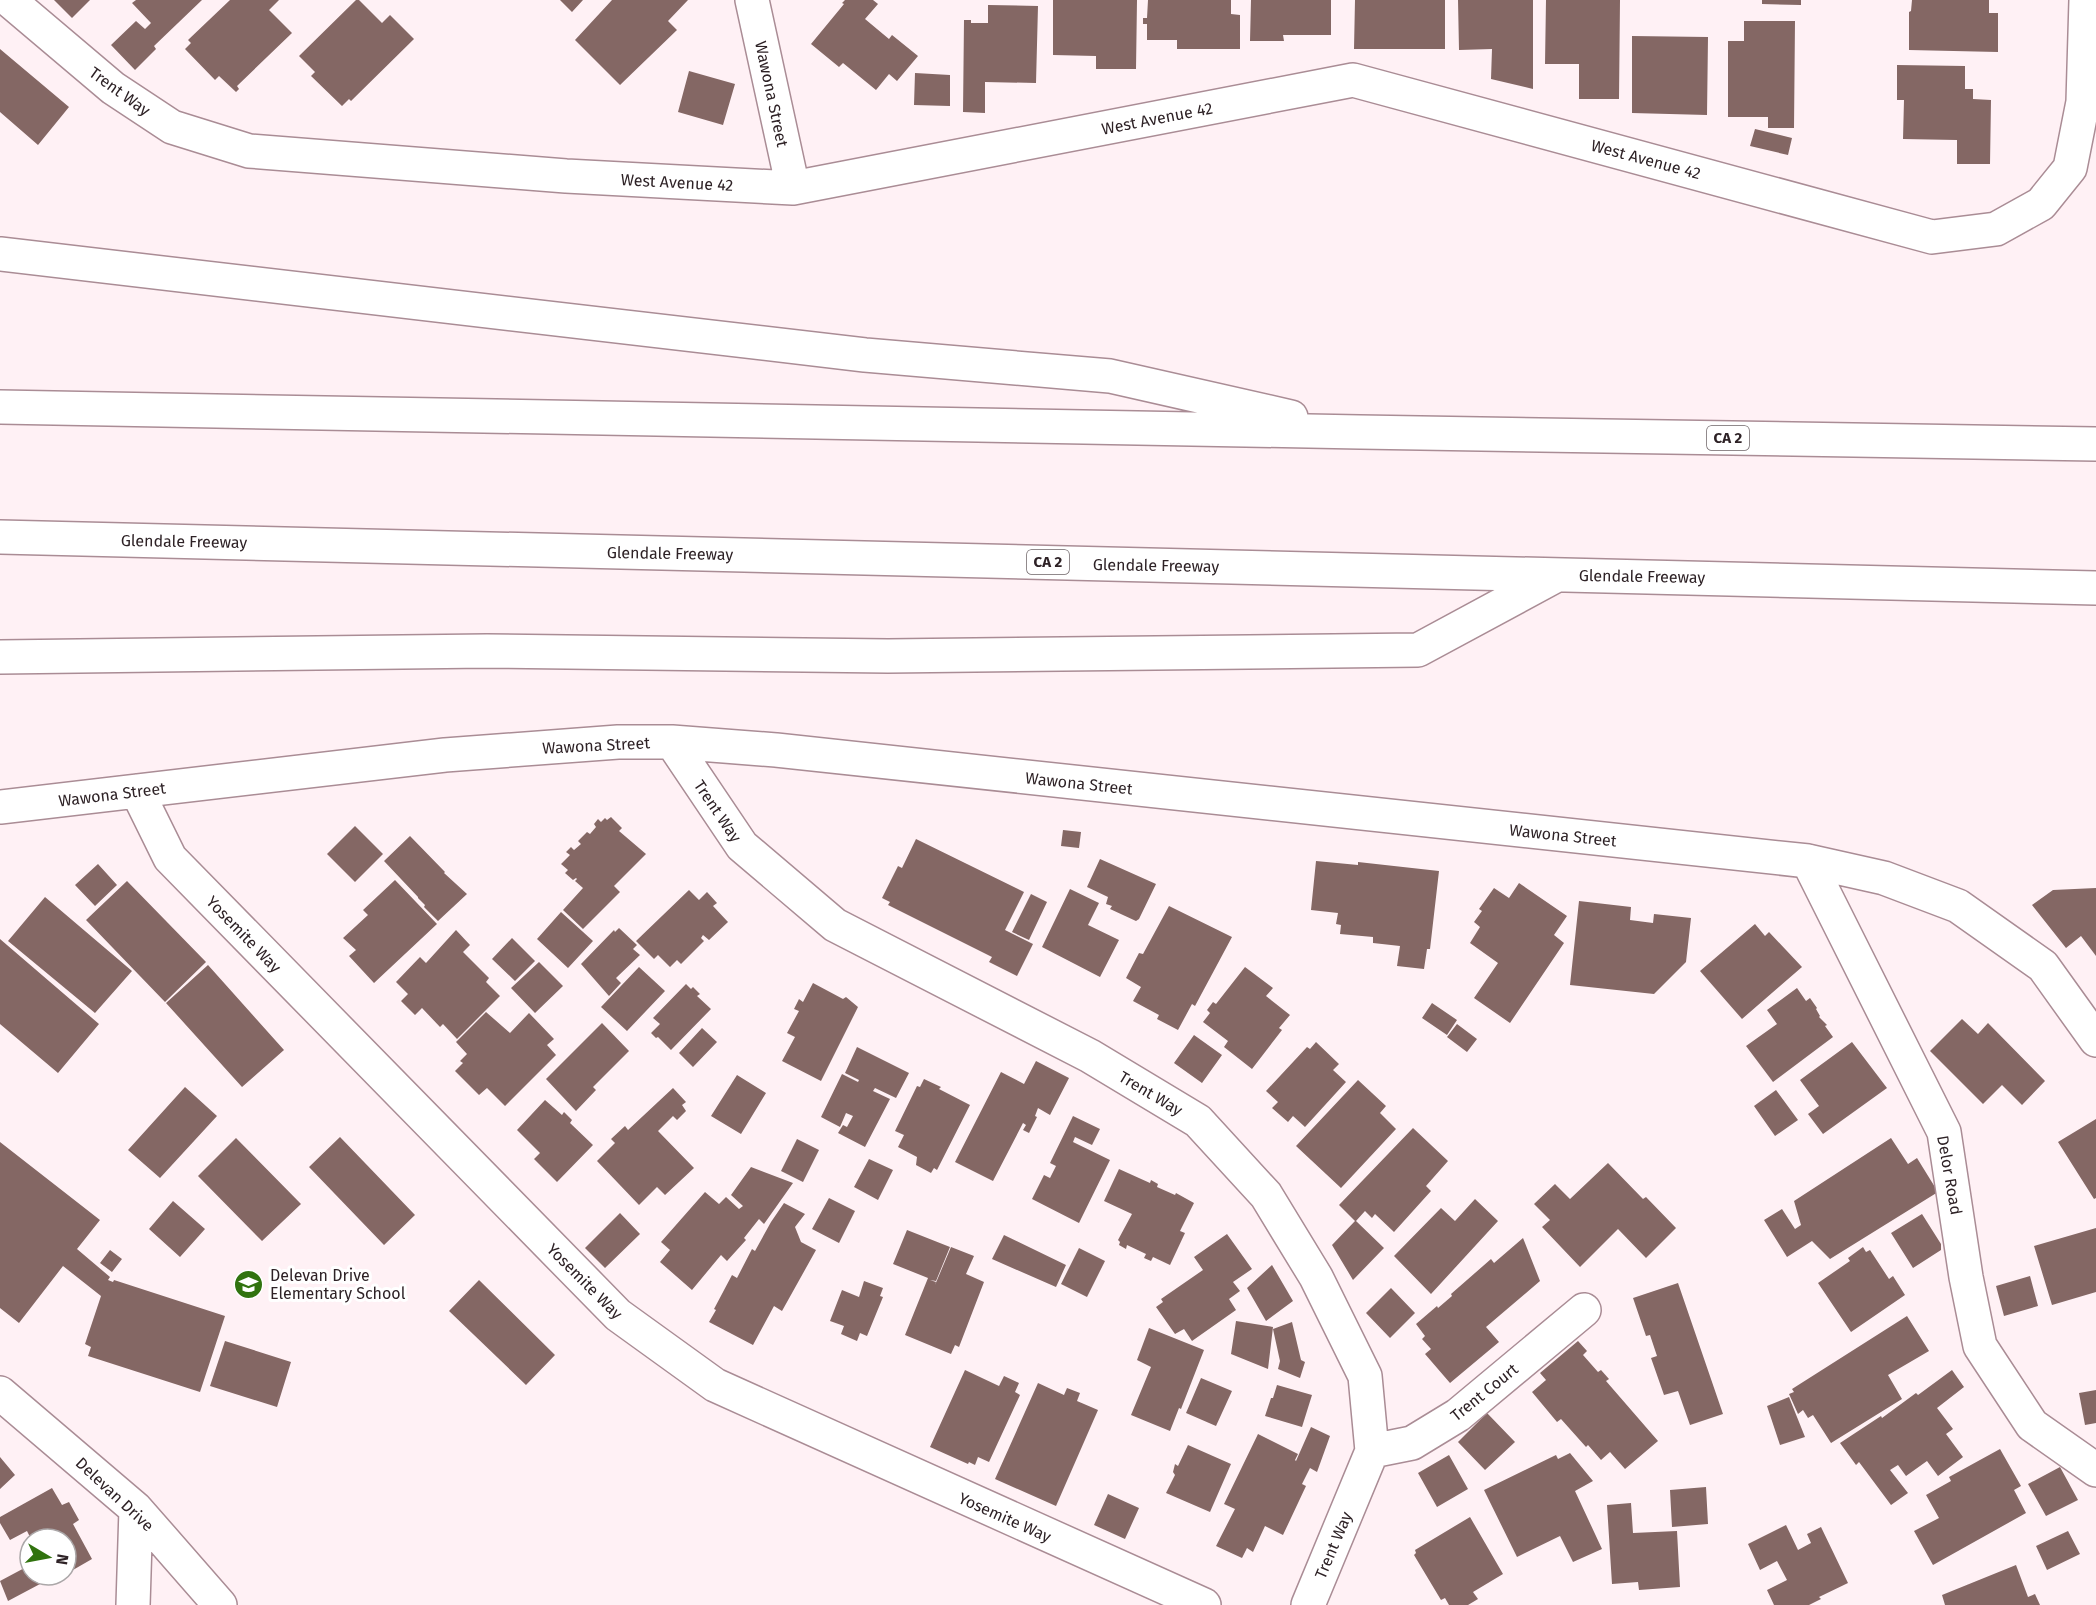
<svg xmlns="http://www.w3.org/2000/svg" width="2096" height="1605" font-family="'Fira Sans',sans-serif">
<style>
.building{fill:#846764}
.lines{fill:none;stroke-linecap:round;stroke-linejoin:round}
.minor-casing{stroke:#aa8c95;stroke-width:36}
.motorway-casing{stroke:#aa8c95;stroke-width:36}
.minor{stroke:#fff;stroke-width:33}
.motorway{stroke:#fff;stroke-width:33}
.labels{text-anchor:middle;stroke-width:6;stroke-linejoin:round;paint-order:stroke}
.shield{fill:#fff;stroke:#6d6467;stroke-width:1.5}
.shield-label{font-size:15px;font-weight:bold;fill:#2e2226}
.street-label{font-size:16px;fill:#2e2226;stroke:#fff}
.poi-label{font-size:16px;fill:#2e2226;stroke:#fff;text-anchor:start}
</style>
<rect width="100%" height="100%" fill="#fff1f5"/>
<path class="building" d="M54,0H90L72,18Z
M136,0H202L154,46L156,49L135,70L111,45L136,21L145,29L151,23L132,3Z
M230,0H279L269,10L292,33L237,86L239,89L236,92L219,76L215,80L185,49L191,43L188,40Z
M356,0H359L382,23L390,15L414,39L351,101L349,99L342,106L311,76L315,72L299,56Z
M560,0H583L572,12Z
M612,0H688L668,21L677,30L620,85L575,40Z
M845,0H873L878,4L865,19L889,39L892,35L918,56L897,81L889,74L876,90L843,63L839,67L811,44L844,4L842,3Z
M1053,0H1137L1136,69H1096V56L1053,55Z
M1148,0H1231V14L1240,15V49H1177V40H1147V24H1143V18H1147Z
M1251,0H1331V35H1283L1284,41H1250Z
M1355,0H1445V49H1354Z
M1458,0H1533V89L1491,79L1492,49L1459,50Z
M1546,0H1620L1619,99H1579V64H1545Z
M1762,0H1801V5L1762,4Z
M1912,0H1989V13H1998V52L1909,50V12L1911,11Z
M988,5L1038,6L1036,83L985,82V113L963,112L964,20H971V23H988Z
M1744,21H1795L1794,128H1768V117H1728V41H1744Z
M1632,36L1708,37L1707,115L1632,113Z
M0,49L69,107L38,145L0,112Z
M1897,65L1965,66V89H1973V99L1991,100L1990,164H1957V140L1903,139L1904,100H1897Z
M689,71L735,84L723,125L678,112Z
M915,73L950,75V106L914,105Z
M1755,129L1792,138L1788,155L1750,146Z
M611,817L622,828L619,831L646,854L614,886L620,892L583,929L563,910L583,888L575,881L577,879L576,878L573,880L565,873L568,870L561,864L570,855L566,852L571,847L574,850L581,844L578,841L587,832L590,834L596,827L594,824L598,819L601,822L605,818L607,820Z
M355,826L383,854L355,882L327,854Z
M1063,830L1081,832L1079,848L1061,846Z
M410,836L445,872L444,873L467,894L438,921L424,907L425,905L418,898V897L384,861Z
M916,839L1024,892L1005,930L1033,944L1017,976L989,962L992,957L888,905L890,902L882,898L898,866L902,868Z
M1100,859L1156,884L1139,919L1136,921L1110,909L1112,906L1106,904L1108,897L1087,887Z
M1316,861L1358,865V862L1439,871L1430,949H1427L1424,969L1397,966L1400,946L1373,943V937L1340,934L1341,925L1336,924L1338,913L1311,910Z
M98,864L117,885L95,906L75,885Z
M395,880L437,924L374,983L349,956L356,950L343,938L368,915L363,910Z
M127,881L206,962L165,1002L86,920Z
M1519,883L1567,916L1554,935L1564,943L1510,1023L1474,998L1498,963L1470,943L1480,927L1474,922L1482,911L1479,909L1494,888L1509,898Z
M2096,888V956L2081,936L2066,948L2032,905L2053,890Z
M1070,889L1099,903L1088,925L1119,940L1100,977L1042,947Z
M689,890L699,900L707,892L717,903L713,906L728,922L709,940L703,935L701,938L704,941L681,964L677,960L670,967L658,955L654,959L636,941Z
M1031,894L1047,902L1029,940L1012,932Z
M45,897L132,971L95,1013L8,941Z
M1579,901L1631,907L1630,920L1653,923L1654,914L1691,918L1686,962L1654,994L1570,985Z
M1169,906L1232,937L1195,1006L1192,1004L1178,1030L1157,1019L1159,1015L1133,1001L1141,987L1126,978L1139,953L1143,954Z
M561,912L593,941L568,968L537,939Z
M1755,924L1765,936L1769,932L1802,967L1742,1019L1700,971Z
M619,928L637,945L633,949L640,955L616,978L621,983L609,996L581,964L614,930L615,932Z
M456,930L470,945L463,952L489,978L486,982L500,996L457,1039L443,1024L440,1027L422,1008L415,1015L401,1001L408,994L396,982L420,957L426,963Z
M512,938L535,961L515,981L492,959Z
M0,939L99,1024L58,1073L0,1024Z
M539,962L563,986L535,1013L511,988Z
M208,965L284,1050L242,1087L166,1003Z
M639,967L665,991L627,1031L601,1007Z
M1245,967L1273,988L1266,996L1290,1015L1279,1028L1282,1030L1252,1069L1224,1047L1228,1041L1203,1022L1210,1013L1207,1010L1213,1002L1216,1004Z
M813,983L843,999L846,997L858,1007L821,1081L782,1061L795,1037L787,1033L799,1011L794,1009L799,999L803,1002Z
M686,984L691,989L693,987L700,994L697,996L711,1009L671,1050L658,1037L656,1038L651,1033L660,1024L653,1018Z
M1797,988L1806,1001L1810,998L1817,1008L1816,1009L1820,1016L1819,1017L1827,1025L1825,1026L1833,1037L1773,1082L1746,1046L1777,1024L1767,1010Z
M1432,1003L1457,1020L1447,1035L1422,1018Z
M486,1012L510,1033L529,1013L554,1039L547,1045L556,1055L505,1106L487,1088L479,1095L455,1071L463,1063L460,1061L467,1054L456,1042Z
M1962,1019L1978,1034L1988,1023L2045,1081L2022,1105L2002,1085L1983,1104L1930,1051Z
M602,1023L629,1051L593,1087L596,1090L576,1111L546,1079Z
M1457,1024L1477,1039L1467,1052L1447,1037Z
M702,1028L717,1042L693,1067L679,1053Z
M1194,1035L1222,1055L1202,1083L1174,1063Z
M1316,1042L1339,1064L1333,1070L1346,1082L1305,1127L1293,1116L1288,1122L1272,1108L1278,1102L1266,1091L1307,1047L1310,1049Z
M1852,1042L1887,1088L1823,1134L1808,1114L1819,1106L1800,1080Z
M857,1047L909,1073L896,1098L875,1088L873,1091L890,1099L865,1147L838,1133L843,1125L847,1127L853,1116L846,1113L840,1127L821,1117L842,1074L858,1082L859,1080L845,1073Z
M1036,1061L1069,1078L1050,1115L1038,1108L1035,1116L1037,1117L1029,1133L1023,1130L1026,1125L1023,1123L993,1181L955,1162L1001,1072L1024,1084Z
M737,1075L766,1093L741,1134L711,1116Z
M924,1079L941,1087L939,1089L970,1105L937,1170L934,1168L931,1173L916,1165L917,1157L898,1147L904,1135L895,1131L917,1086L920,1087Z
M1358,1080L1386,1106L1380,1113L1396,1129L1341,1188L1296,1146Z
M185,1087L217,1116L160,1178L128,1150Z
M673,1088L686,1102L682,1105L686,1111L677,1120L673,1116L658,1131L694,1168L665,1195L657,1187L639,1205L597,1161L615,1143L611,1139L625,1126L628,1130Z
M1776,1090L1798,1120L1775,1136L1754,1106Z
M545,1100L562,1115L564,1112L572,1120L570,1123L593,1145L557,1182L534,1159L540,1153L517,1130Z
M1073,1116L1100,1129L1092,1145L1075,1137L1073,1142L1110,1160L1079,1223L1032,1199L1044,1175L1050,1178L1056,1166L1050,1163Z
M2096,1119V1198L2094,1199L2058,1142Z
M1413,1128L1448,1161L1426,1186L1431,1191L1394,1232L1375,1214L1372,1218L1365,1211L1356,1221L1384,1248L1353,1280L1332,1245L1355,1221L1339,1205Z
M340,1137L415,1215L384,1245L309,1167Z
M236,1138L301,1204L262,1241L198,1176Z
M1891,1138L1908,1164L1917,1158L1938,1192L1830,1259L1812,1241L1787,1257L1764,1220L1782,1209L1795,1229L1801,1225L1794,1201Z
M797,1139L819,1150L803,1182L781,1171Z
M0,1142L100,1220L77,1249L110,1277L108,1280L113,1282L114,1280L225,1316L200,1392L88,1356L91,1347L85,1344L101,1296L63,1266L19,1323L0,1308Z
M869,1159L893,1170L878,1200L854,1187Z
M1608,1163L1643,1199L1646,1197L1676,1228L1646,1258L1618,1229L1580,1267L1542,1227L1550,1220L1534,1204L1555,1184L1570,1199Z
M751,1167L793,1183L764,1224L759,1219L744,1238L746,1240L727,1261L721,1255L692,1290L660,1262L670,1250L661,1242L705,1192L719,1204L726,1197L739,1209L743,1206L731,1195Z
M1119,1169L1150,1183L1151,1180L1158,1184L1157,1187L1175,1195L1176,1193L1194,1203L1180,1231L1185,1233L1170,1265L1153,1257L1151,1261L1144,1258L1146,1254L1127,1245L1126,1249L1119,1245L1120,1242L1118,1240L1132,1214L1104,1201Z
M829,1198L855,1211L839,1243L812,1229Z
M1475,1199L1498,1221L1431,1294L1394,1256L1441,1208L1455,1221Z
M173,1201L205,1229L180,1257L149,1229Z
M784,1203L805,1214L795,1227L801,1242L816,1250L782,1311L774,1306L753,1345L709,1322L716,1310L714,1309L732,1275L737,1278L752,1249L755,1251L771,1222Z
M620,1213L640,1234L605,1268L585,1248Z
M1922,1214L1941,1244V1250L1913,1268L1891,1233Z
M2096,1228V1292L2052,1305L2034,1246Z
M907,1230L950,1247L936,1281L930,1280L936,1282L935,1285L951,1247L974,1256L966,1274L984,1282L959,1347L955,1345L951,1354L905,1335L928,1278L893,1264Z
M1227,1234L1252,1269L1233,1282L1240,1291L1229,1299L1236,1310L1192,1341L1184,1329L1175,1334L1156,1307L1163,1302L1161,1299L1203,1270L1194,1257Z
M1004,1235L1066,1265L1056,1287L992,1259Z
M1523,1238L1540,1281L1486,1327L1499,1342L1450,1383L1425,1354L1431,1349L1422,1339L1425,1336L1416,1324L1437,1306L1438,1308L1452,1296L1451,1294L1491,1259L1494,1263Z
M1863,1247L1866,1252L1870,1250L1889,1279L1893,1276L1905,1295L1851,1332L1818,1283L1850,1261L1848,1258Z
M1079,1248L1105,1261L1087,1297L1061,1284Z
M110,1250L122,1259L112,1272L100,1263Z
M1272,1265L1293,1301L1266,1321L1247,1288Z
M2030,1276L2038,1306L2004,1316L1996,1286Z
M479,1280L555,1355L526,1385L449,1311Z
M864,1281L883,1288L880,1296L883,1297L867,1336L860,1333L857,1341L841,1334L844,1326L830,1321L842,1290L859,1297Z
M1678,1283L1723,1414L1690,1425L1678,1391L1664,1395L1651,1358L1657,1356L1650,1335L1646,1336L1633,1298Z
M1391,1288L1415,1313L1390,1338L1366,1313Z
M1907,1316L1929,1351L1888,1375L1902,1399L1831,1443L1813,1415L1808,1418L1803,1410L1798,1414L1789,1394L1794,1392L1792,1389Z
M1236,1321L1273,1327L1268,1369L1231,1354Z
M1292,1322L1301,1360L1305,1362L1300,1378L1278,1369L1280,1361L1273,1329Z
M1149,1328L1204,1350L1181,1409L1179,1408L1170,1431L1131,1415L1151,1367L1137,1360Z
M225,1341L291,1362L277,1407L210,1386Z
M1578,1341L1587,1351L1583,1355L1598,1372L1601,1370L1609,1379L1606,1381L1658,1441L1625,1469L1610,1452L1601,1460L1588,1445L1586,1447L1561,1419L1557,1422L1532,1392L1546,1380L1540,1373Z
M965,1370L999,1386L1004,1376L1019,1383L1015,1392L1020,1395L989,1462L978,1457L975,1465L969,1462L968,1464L930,1447Z
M1952,1370L1964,1387L1937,1408L1953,1429L1946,1434L1963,1457L1938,1476L1927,1461L1906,1476L1898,1465L1890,1470L1908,1493L1891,1505L1859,1462L1856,1465L1840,1443L1881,1416L1882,1418L1916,1393L1918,1395Z
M1201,1378L1232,1391L1216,1426L1186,1413Z
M1038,1383L1064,1395L1067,1388L1080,1393L1077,1401L1098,1410L1056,1506L995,1479Z
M1277,1385L1312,1395L1302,1427L1265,1416L1271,1398H1273Z
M2096,1390V1423L2085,1425L2079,1393Z
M1789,1397L1805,1437L1780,1445L1767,1406Z
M1487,1413L1515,1442L1485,1470L1458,1442Z
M1311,1427L1330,1436L1317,1472L1310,1468L1302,1484L1306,1486L1283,1535L1265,1526L1253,1552L1247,1548L1242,1558L1216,1546L1235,1509L1224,1504L1258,1434L1298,1454L1295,1460L1296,1461Z
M1188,1445L1231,1464L1210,1512L1166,1493L1175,1475L1173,1472L1175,1464L1178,1466Z
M2000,1449L2021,1486L2014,1490L2026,1513L1933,1565L1914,1531L1939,1518L1926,1495L1951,1481L1949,1477Z
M1570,1453L1593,1481L1575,1491L1602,1549L1573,1562L1560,1536L1517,1557L1484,1490L1556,1455L1558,1459Z
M1449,1455L1468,1489L1437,1507L1418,1473Z
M0,1457L15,1475L0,1489Z
M2060,1467L2078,1500L2046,1516L2028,1484Z
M1706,1487L1708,1524L1672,1527L1670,1490Z
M52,1488L62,1505L69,1502L79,1520L73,1524L92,1559L66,1574V1539H31L27,1531L10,1540L0,1523V1517Z
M1108,1494L1139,1508L1125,1539L1094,1525Z
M1631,1503L1633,1533L1677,1531L1680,1587L1639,1590L1638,1582L1612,1584L1607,1505Z
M1470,1517L1503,1574L1473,1592L1478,1599L1468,1605H1449L1445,1598L1441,1600L1414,1555L1416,1553L1415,1550Z
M1786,1525L1798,1550L1811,1543L1807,1534L1821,1527L1848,1583L1819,1597L1821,1599L1809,1605H1774L1767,1590L1787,1580L1777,1561L1760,1570L1748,1544Z
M2068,1531L2080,1554L2047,1570L2036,1546Z
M30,1565V1575H36L40,1584L8,1601L0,1581Z
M2016,1565L2028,1597L2035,1594L2040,1605H1945L1942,1595Z"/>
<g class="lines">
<defs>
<path id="minor" d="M9,0L113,88L172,127L249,151L566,176L793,188L1353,80L1932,237L1996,229L2041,204L2070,168L2083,102L2086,0
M752,0L793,188
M672,742L742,846L835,925L1090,1056L1198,1121L1266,1195L1316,1277L1365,1376L1372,1451L1308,1605
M137,791L170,858L618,1315L715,1385L1204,1605
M0,807L445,755L618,742H672L776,750L1808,861L1884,878L1958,906L2043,966L2096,1040
M1808,861L1944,1132L1966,1277L1980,1346L2032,1425L2096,1470
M0,1393L136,1509L220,1605
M1372,1451L1412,1443L1458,1415L1584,1310
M133,1605L136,1509"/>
<path id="motorway" d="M0,254L865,355L1110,376L1291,417
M0,407L1360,432L2096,444
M0,537L2096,588
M0,657L487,651L888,656L1418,650L1557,575"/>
</defs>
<use href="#minor" class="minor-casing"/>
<use href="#motorway" class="motorway-casing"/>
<use href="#minor" class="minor"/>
<use href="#motorway" class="motorway"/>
</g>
<defs>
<symbol id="school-disc" viewBox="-11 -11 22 22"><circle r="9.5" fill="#31730f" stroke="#fff"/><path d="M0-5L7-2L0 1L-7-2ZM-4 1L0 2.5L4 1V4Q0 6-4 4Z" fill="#fff"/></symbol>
</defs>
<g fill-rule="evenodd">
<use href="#school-disc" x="232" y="1268" width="33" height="33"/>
</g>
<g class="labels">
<g class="shield">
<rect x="1707" y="426" width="42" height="24" rx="4.5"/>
<rect x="1027" y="550" width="42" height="24" rx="4.5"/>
</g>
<g class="shield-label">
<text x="1728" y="443">CA 2</text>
<text x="1048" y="567">CA 2</text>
</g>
<g class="street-label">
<text transform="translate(120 91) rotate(36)" y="6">Trent Way</text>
<text transform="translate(772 94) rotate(78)" y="6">Wawona Street</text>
<text transform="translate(1157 118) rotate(-11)" y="6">West Avenue 42</text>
<text transform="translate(1646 159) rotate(15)" y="6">West Avenue 42</text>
<text transform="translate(677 182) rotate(3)" y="6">West Avenue 42</text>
<text transform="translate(184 541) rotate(1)" y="6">Glendale Freeway</text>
<text transform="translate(670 553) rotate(1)" y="6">Glendale Freeway</text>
<text transform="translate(1156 565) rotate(1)" y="6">Glendale Freeway</text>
<text transform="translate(1642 576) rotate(1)" y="6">Glendale Freeway</text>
<text transform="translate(596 745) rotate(-3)" y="6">Wawona Street</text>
<text transform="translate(1079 783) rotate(6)" y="6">Wawona Street</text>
<text transform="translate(112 794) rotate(-7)" y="6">Wawona Street</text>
<text transform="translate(718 811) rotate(56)" y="6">Trent Way</text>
<text transform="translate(1563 835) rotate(6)" y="6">Wawona Street</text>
<text transform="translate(244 934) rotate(46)" y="6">Yosemite Way</text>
<text transform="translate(1151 1093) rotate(31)" y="6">Trent Way</text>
<text transform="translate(1950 1175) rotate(80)" y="6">Delor Road</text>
<text transform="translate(585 1281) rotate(45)" y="6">Yosemite Way</text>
<text transform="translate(1484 1392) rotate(-39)" y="6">Trent Court</text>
<text transform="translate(115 1494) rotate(43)" y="6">Delevan Drive</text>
<text transform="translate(1005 1517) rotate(24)" y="6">Yosemite Way</text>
<text transform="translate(1333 1545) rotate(-67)" y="6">Trent Way</text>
</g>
<g class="poi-label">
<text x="270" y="1281">Delevan Drive<tspan x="270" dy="18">Elementary School</tspan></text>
</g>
</g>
<g transform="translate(48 1557) rotate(100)"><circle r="28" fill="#ffffff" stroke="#aba7a8" stroke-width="1.5"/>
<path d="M0-4.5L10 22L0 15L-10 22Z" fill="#31730f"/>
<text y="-9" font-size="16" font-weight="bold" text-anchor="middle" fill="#2e2226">N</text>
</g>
</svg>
